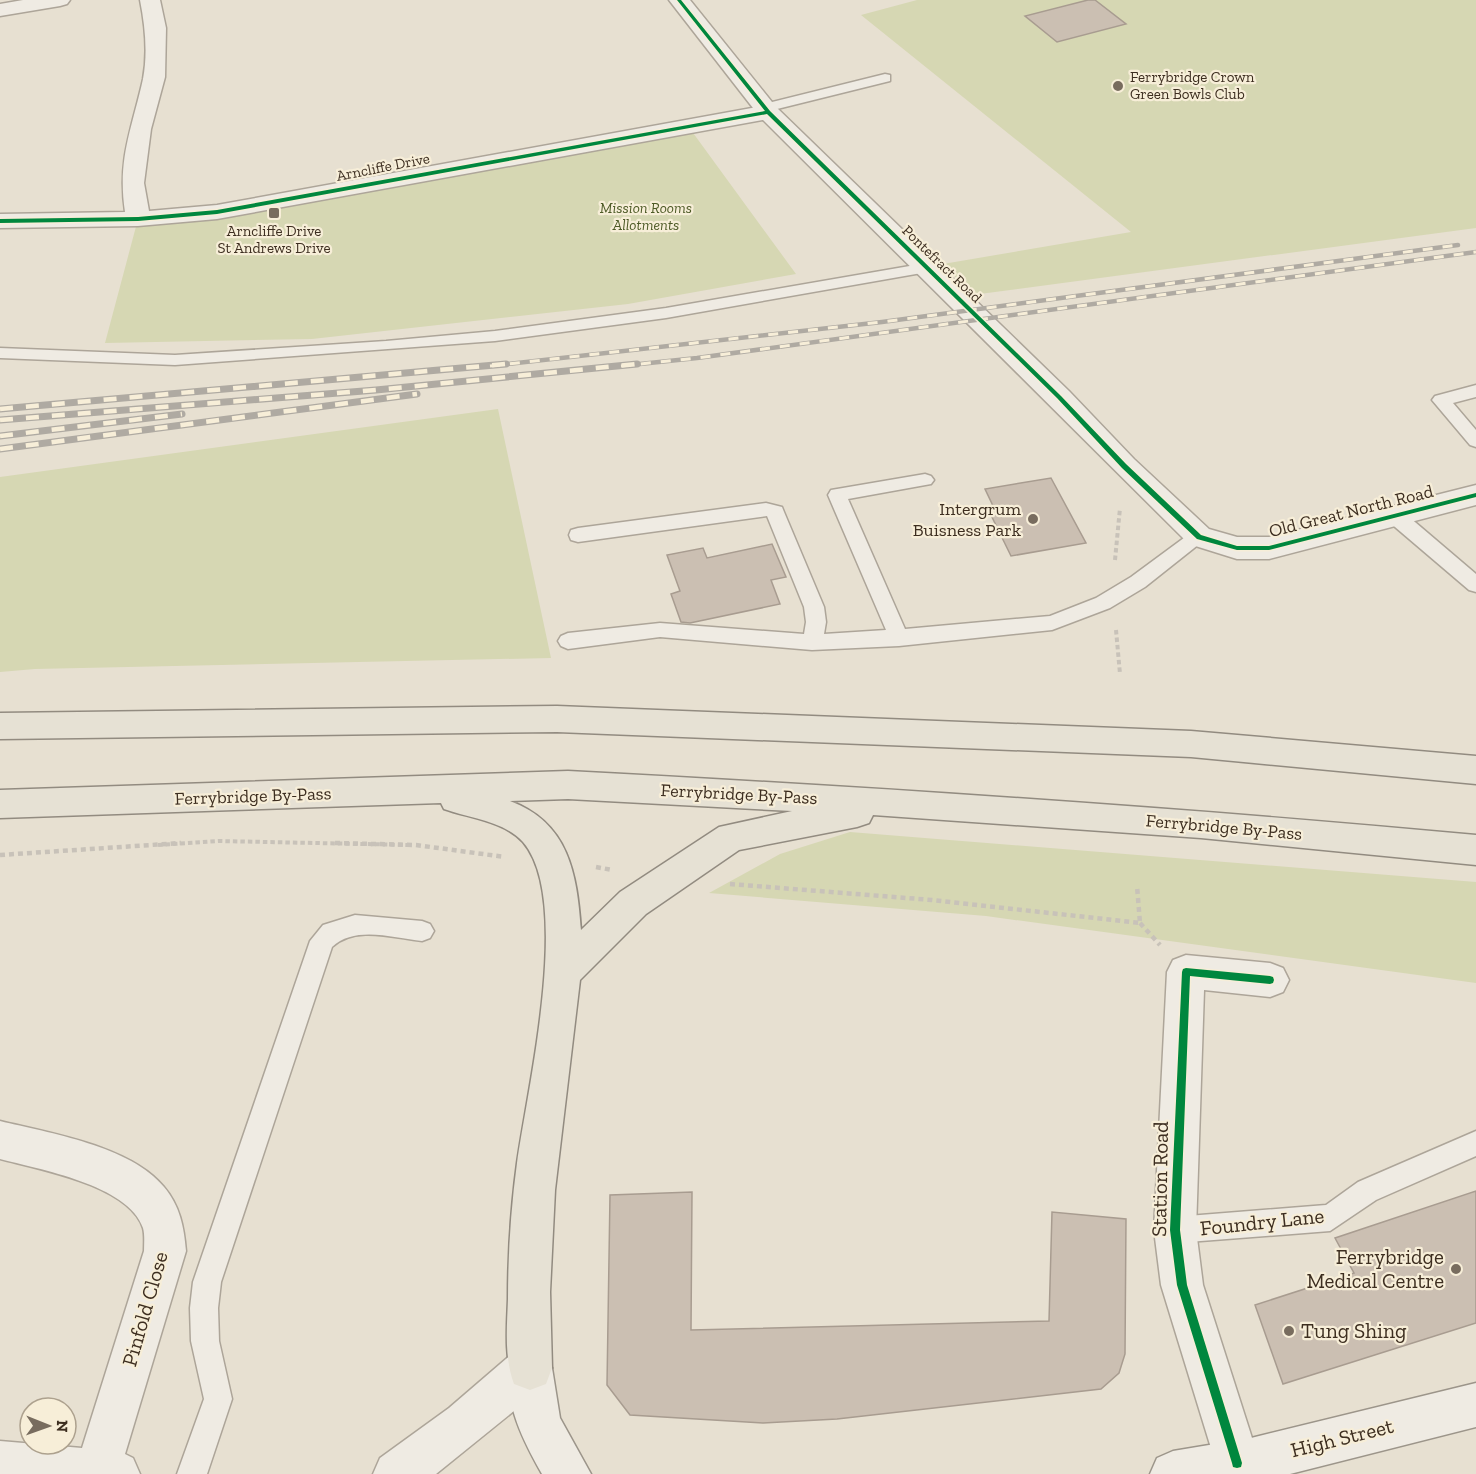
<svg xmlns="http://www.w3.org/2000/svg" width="1476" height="1474" font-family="'Zilla Slab',serif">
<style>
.green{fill:#d6d7b3}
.building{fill:#cbbfb2;stroke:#a89c90;stroke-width:1.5}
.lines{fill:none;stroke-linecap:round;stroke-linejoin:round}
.service-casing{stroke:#ada599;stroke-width:3}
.minor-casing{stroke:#ada599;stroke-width:3}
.tertiary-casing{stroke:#ada599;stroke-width:3}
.secondary-casing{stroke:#9c958a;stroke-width:3}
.primary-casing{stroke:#928b80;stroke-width:3}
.path-far1{stroke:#c8c2b9;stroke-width:4;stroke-dasharray:4.5 3;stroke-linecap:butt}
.path{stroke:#c8c2b9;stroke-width:4.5;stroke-dasharray:5 4;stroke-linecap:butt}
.service{fill:#efebe3;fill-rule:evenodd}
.minor{fill:#efebe3;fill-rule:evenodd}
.tertiary{fill:#efebe3;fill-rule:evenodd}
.secondary{fill:#efebe3;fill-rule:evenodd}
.primary{fill:#e6e1d4;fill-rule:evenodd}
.rail-far1-casing{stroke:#afaaa2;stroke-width:4.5}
.rail-casing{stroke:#afaaa2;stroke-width:7}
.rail-far1{stroke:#f7eed8;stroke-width:3;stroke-dasharray:10;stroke-linecap:butt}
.rail{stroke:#f7eed8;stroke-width:4.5;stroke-dasharray:13;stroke-linecap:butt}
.cycleway-casing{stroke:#f7eed8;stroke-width:3}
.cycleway{fill:#00873e;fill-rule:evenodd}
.poi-dot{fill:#786c5e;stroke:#f7eed8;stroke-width:2}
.labels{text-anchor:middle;stroke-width:4.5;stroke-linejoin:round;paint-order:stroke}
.far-poi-label{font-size:15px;fill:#3d2e20;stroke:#f7eed8;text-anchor:start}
.far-street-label{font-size:15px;fill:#3d2e20;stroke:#f7eed8}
.far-park-label{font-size:15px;font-style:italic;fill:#4d5a26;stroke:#f7eed8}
.poi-label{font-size:18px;fill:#3d2e20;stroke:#f7eed8;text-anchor:end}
.street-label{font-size:18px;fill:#3d2e20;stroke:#f7eed8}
.near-street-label{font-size:21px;fill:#3d2e20;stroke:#f7eed8}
.near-poi-label{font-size:21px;fill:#3d2e20;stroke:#f7eed8;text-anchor:end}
</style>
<rect width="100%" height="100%" fill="#e7e0d1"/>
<path class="green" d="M917,0H1476V228L972,295L943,264L1131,232L861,15Z
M688,126L796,274L628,304L312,339L105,343L138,219Z
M498,409L551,658L35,669L0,672V477Z
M850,832L1476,882V983L986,916L709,893L780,854Z"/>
<path class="building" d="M1088,0H1095L1126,24L1057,42L1025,16Z
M1051,478L1086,543L1011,556L989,511L995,510L985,489Z
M772,544L786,577L771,580L780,604L690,623L681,622L671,594L680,591L667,555L703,548L707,558Z
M1476,1191V1323L1283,1384L1255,1305L1354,1273L1335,1238Z
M692,1192L691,1330L1049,1321L1052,1212L1126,1219L1125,1354L1119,1373L1101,1389L837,1419L763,1423L630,1415L607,1385L610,1195Z"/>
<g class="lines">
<defs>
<path id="service" d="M885,74L890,75V81L765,112L758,108L760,105Z
M927,263L933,265L935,268L933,271L666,318L495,341L175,365L0,358V348L175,355L386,341L495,331L666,308Z
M1476,385V397L1453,403L1476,430V447L1470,445L1432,400L1435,396Z
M925,474L931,476L934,480L931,484L848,499L905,629L1050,616L1096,598L1131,577L1192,532H1206L1208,537L1145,587L1110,608L1052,630L899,646L812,650L660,637L568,649L561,646L558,641L561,636L568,633L660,623L804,634L806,622L804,607L767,516L578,542L571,540L569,535L571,530L578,528L766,503L782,507L784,512L824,607L826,622L824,634L886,630L828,495L831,490L837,489Z
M1395,509L1402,511L1476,574V592L1469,590L1388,521L1386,516L1388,511Z
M355,915L422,921L430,924L434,931L430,938L422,941C394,938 355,925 332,947L221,1282L218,1308L219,1341L232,1399L207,1474H177L204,1399L191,1341L190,1308L193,1282L310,941L323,925Z
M1476,1131V1156L1376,1200L1330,1231L1175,1243L1166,1239L1162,1230L1166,1221L1175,1217L1326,1205L1358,1182Z"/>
<path id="minor" d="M23,0H70L67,4L60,6L0,16V4Z
M140,0H160L166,28L165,77L151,129L144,183L149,211L217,205L768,105L776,107L779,112L776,117L768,119L217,219L138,226L0,228V214L125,212C117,159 132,129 143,79C148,53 145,25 140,0Z
M1186,955L1270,963L1283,968L1289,980L1283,992L1270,997L1204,990L1196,1230L1203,1285L1260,1463L1255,1474H1219L1161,1285L1154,1230L1167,972L1173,960Z
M0,1121C49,1133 131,1146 164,1187C180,1206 184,1227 186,1251L125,1454L133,1458L140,1474H0V1441L82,1448L144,1251C144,1244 145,1235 143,1228C129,1185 38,1169 0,1159Z
M530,1346L546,1352L552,1368L546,1384L530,1398L436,1474H373L380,1458L449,1408L514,1352Z"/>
<path id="tertiary" d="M669,0H690L776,107L1069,391L1134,459L1209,529L1237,537H1269L1476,485V505L1269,559H1237L1189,544L760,117Z"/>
<path id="secondary" d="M530,1346L546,1352L552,1368L560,1418L591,1474H542C522,1439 498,1392 514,1352Z
M1476,1383V1427L1290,1474H1150L1157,1458L1173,1451L1251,1438Z"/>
<path id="primary" d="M557,706L1191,731L1476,756V784L1191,757L557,732L0,739V713Z
M568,771C871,787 1174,807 1476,835V865L1201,838L873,815L869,823L857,827L739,850L646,914L580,980L555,1190L550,1292L552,1368L546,1384L530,1390L514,1384C504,1357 507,1327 508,1299C508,1253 511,1207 517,1163C527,1090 573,900 523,842C504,821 469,818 444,809L441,803L0,818V790ZM568,799L792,811L719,827L620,892L581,930C577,874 569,823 510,801Z"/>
</defs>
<use href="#service" class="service-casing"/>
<use href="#minor" class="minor-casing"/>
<use href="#tertiary" class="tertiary-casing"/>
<use href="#secondary" class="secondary-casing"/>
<use href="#primary" class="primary-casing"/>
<path class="path-far1" d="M1115,560L1120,508
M1116,630L1120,674
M158,845L218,841L410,845"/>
<path class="path" d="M335,843L416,845L505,857
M0,855L181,843
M596,867L612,870
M730,884L932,900L1140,923L1137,886
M1140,923L1160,945"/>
<use href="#service" class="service"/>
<use href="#minor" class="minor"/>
<use href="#tertiary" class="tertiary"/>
<use href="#secondary" class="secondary"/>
<use href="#primary" class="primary"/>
<defs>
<path id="rail-far1" d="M490,366L882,322L1458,245
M621,366L697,358L1476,252"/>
<path id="rail" d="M0,409L506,364
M0,420L376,390L637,364
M0,436L182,414
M0,449L417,394"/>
</defs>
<use href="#rail-far1" class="rail-far1-casing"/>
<use href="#rail" class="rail-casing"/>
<use href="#rail-far1" class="rail-far1"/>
<use href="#rail" class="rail"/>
<defs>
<path id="cycleway" d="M677,0H681L770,111L1061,396L1126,464L1201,535L1237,546H1269L1476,493V497L1269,550H1237L1197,539L1122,468L1057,398L767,114L217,214L138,221L0,223V219L138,217L217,210L765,111Z
M1186,968L1270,976L1273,977L1274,980L1273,983L1270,984L1190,976L1180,1230L1187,1285L1242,1463L1241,1467L1237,1468L1233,1467L1232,1463L1177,1285L1170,1230L1182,972L1183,969Z"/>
</defs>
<use href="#cycleway" class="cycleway-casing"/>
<use href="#cycleway" class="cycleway"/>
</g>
<g class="poi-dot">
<circle cx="1118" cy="86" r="6"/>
<rect x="268" y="207" width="12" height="12" rx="3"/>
<circle cx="1033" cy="519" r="6"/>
<circle cx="1456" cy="1269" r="6"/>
<circle cx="1289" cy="1331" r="6"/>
</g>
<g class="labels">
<g class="far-poi-label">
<text x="1130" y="82">Ferrybridge Crown<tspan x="1130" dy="17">Green Bowls Club</tspan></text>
<text x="274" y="236" text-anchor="middle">Arncliffe Drive<tspan x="274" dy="17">St Andrews Drive</tspan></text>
</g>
<g class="far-street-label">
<text transform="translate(383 167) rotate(-11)" y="5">Arncliffe Drive</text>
<text transform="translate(942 264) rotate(44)" y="5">Pontefract Road</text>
</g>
<g class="far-park-label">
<text x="646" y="213">Mission Rooms<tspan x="646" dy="17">Allotments</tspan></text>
</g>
<g class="poi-label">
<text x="1021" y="515">Intergrum<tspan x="1021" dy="21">Buisness Park</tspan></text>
</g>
<g class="street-label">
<text transform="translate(1351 511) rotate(-14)" y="6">Old Great North Road</text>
<text transform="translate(739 794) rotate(3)" y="6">Ferrybridge By-Pass</text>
<text transform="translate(253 796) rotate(-2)" y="6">Ferrybridge By-Pass</text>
<text transform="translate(1224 827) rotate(5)" y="6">Ferrybridge By-Pass</text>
</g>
<g class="near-street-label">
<text transform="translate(1160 1179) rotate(-89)" y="7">Station Road</text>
<text transform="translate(1262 1222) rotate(-6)" y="7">Foundry Lane</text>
<text transform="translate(145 1309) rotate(-74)" y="7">Pinfold Close</text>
<text transform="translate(1342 1438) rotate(-14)" y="7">High Street</text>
</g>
<g class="near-poi-label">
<text x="1444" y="1264">Ferrybridge<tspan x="1444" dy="24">Medical Centre</tspan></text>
<text x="1301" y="1338" text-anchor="start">Tung Shing</text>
</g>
</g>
<g transform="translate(48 1426) rotate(91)"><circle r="28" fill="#f7eed8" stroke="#ada18e" stroke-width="1.5"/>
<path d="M0-4.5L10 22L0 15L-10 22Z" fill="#786c5e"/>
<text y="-9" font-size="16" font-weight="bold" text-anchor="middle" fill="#3d2e20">N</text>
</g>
</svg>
